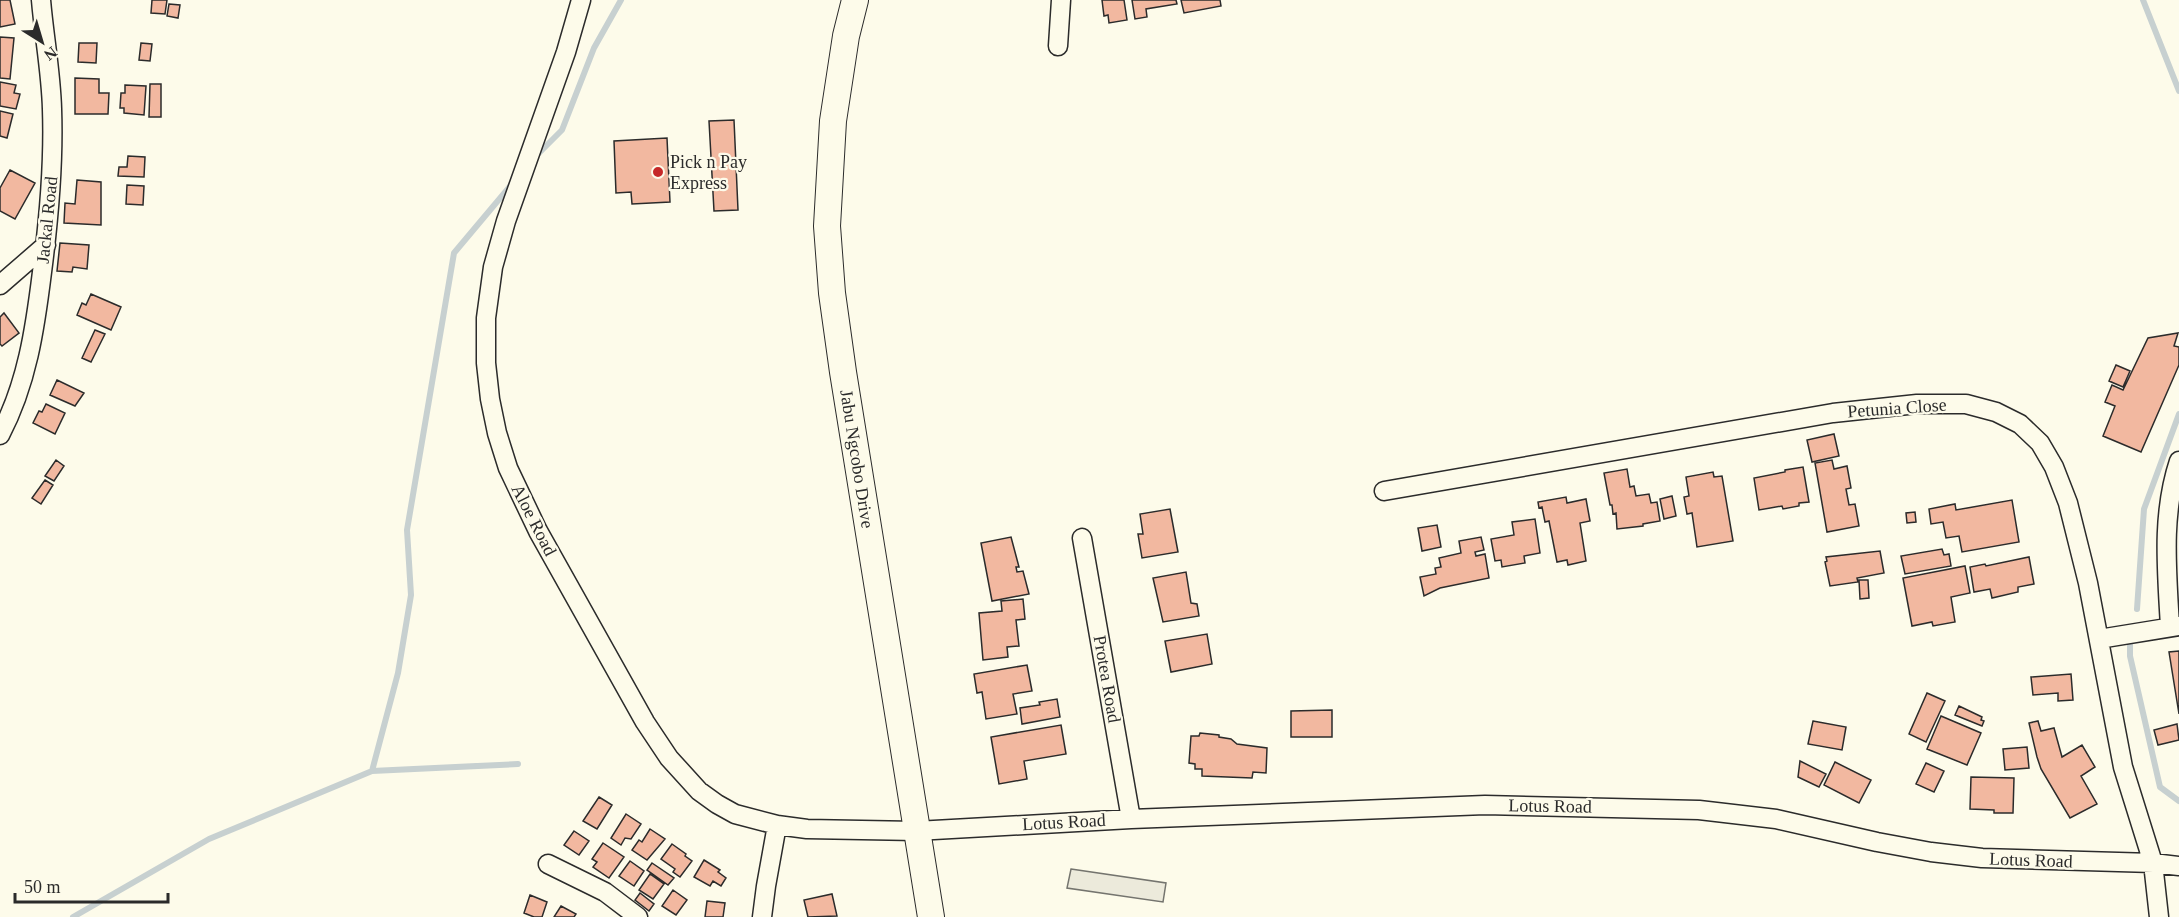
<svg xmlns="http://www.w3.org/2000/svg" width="2179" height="917" font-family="'Times New Roman',serif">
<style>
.parking{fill:#eceadb;stroke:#74746e;stroke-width:1.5}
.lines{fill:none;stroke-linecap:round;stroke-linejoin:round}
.stream{stroke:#c7d0d0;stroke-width:6}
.building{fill:#f2b8a0;stroke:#2b2b2b;stroke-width:1.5}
.minor-casing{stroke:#2b2b2b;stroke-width:21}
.secondary-casing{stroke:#2b2b2b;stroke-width:28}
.minor{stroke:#fdfbea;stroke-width:18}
.secondary{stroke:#fdfbea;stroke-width:26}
.poi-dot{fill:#c62828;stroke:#fdfbea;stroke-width:2}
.labels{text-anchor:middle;stroke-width:4.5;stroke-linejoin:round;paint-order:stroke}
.poi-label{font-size:18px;fill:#2b2b2b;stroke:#fdfbea;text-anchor:start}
.street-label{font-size:18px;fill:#2b2b2b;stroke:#fdfbea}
</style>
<rect width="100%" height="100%" fill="#fdfbea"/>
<path class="parking" d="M1071,869L1166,883L1163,902L1067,888Z"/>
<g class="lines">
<path class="stream" d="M2143,0L2179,91
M534,158L562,130L594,48L621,0
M2137,609L2144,509L2179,414
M2130,642V656L2160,787L2179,801
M372,771L398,673L411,595L407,530L454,253L512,184
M73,917L209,839L372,771L518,764"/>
</g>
<path class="building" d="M0,0H10L15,24L0,27Z
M152,0H167L165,14L151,13Z
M1102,0H1124L1127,20L1109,23L1108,15L1104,16Z
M1132,0H1176L1177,4L1146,9L1147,17L1135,19Z
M1181,0H1220L1221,6L1184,13Z
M169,4L180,5L178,18L167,16Z
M0,37L14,38L10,79L0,78Z
M79,43H97L96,63L78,62Z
M141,43L152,44L150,61L139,60Z
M75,78L99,79V93H109L108,114H75Z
M0,82L16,85L14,93L20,94L16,109L0,106Z
M150,84H161V117H149Z
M125,85L146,86L144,115L124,113V108H120L121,93H125Z
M0,111L13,114L7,138L0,136Z
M734,120L738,210L714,211L709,121Z
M667,138L670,202L632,204L631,192L616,193L614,141Z
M128,156L145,157L144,177L118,176L119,167H127Z
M10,170L35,183L15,219L0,211V188Z
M77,180L101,182V225L64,223L65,203L75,204Z
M127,185L144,186L143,205L126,204Z
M60,243L89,245L87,269L73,267L72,272L57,271Z
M91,294L121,307L111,330L77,315L82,303L86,305Z
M4,313L19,333L2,346L0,344V317Z
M95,330L105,334L91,362L82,358Z
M2178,333L2174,346L2179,347V365L2141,452L2103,436L2115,406L2105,402L2112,385L2123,390L2148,338Z
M2116,365L2130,371L2123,387L2109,381Z
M57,380L84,393L75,406L50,395Z
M46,404L65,413L55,434L33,423L39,411L42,412Z
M1834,434L1839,456L1812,462L1807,440Z
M56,460L64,466L54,481L45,476Z
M1832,460L1834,469L1847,466L1851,488L1846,489L1849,505L1855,504L1859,526L1827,532L1815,463Z
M1803,467L1809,502L1799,503V506L1783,509L1782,506L1759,510L1754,478L1785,472V470Z
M1627,469L1630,487L1634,486L1636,496L1649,494L1651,503L1657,502L1660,521L1643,524V526L1617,529L1616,513L1613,514L1612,505H1610L1604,473Z
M1713,472L1714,477L1722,476L1733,541L1697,547L1692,513L1687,514L1684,497L1689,496L1686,477Z
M45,480L53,485L41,504L32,498Z
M1672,496L1676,516L1664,519L1660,499Z
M1566,497L1567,503L1586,499L1590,521L1580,523L1586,561L1568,565L1567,560L1557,562L1549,521L1545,522L1542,507L1539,508L1538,502Z
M2012,500L2019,542L1962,552L1959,536L1946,538L1943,522L1931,524L1929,509L1955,504L1956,510Z
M1170,509L1178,552L1142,558L1138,534H1143L1140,514Z
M1915,512L1916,522L1907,523L1906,513Z
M1535,519L1540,553L1524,556L1525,563L1502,567L1501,560L1495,561L1491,539L1514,535L1512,522Z
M1437,525L1441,547L1422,551L1418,528Z
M1011,537L1019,567H1016L1017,572L1023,571L1029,594L992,601L981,543Z
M1481,537L1484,550L1475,552L1476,556L1485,554L1489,578L1440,588L1424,596L1420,577L1436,574L1435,568L1441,567L1439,558L1461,553L1459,541Z
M1942,549L1944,555L1949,554L1951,566L1905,574L1901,556Z
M1880,551L1884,573L1857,578L1858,582L1830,586L1825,562L1827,561L1826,557Z
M2029,557L2034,584L2018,587V592L1992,598L1990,589L1974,592L1970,567L1985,564L1986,566Z
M1965,566L1970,593L1951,597L1955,622L1933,626L1932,622L1912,626L1903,578Z
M1186,572L1191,603L1197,604L1199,616L1163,622L1153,578Z
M1859,580H1868L1869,598L1860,599Z
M1023,599L1025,619L1016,620L1019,646L1007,647L1008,657L983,660L979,613L1002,611L1001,601Z
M1207,634L1212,664L1171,672L1165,641Z
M2179,651V714L2169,652Z
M1027,665L1032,691L1013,694L1017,714L986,719L982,692L977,693L974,674Z
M2071,674L2073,700L2058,701V693L2033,695L2031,677Z
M1927,693L1945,701L1926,742L1909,734Z
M1057,699L1060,717L1022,724L1020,708L1040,705L1039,702Z
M1959,706L1982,717L1981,720L1984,721L1982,726L1955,715Z
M1332,710V737H1291V711Z
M1941,716L1981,733L1967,765L1927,749Z
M1813,721L1846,727L1842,750L1808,744Z
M2038,721L2041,731L2054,728L2062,757L2082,745L2095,767L2081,776L2097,804L2070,818L2041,769L2037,757L2029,723Z
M2177,724L2179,740L2158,745L2154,730Z
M1061,725L1066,754L1024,761L1027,779L999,784L991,737Z
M1200,733L1219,735V737L1231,739L1237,744L1267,748L1266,773L1253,772L1252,778L1202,776V769H1195V764L1189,763L1191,736H1199Z
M2027,747L2029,768L2005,770L2003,749Z
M1800,761L1826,774L1819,787L1798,777Z
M1835,762L1871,780L1859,803L1824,785Z
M1926,763L1944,771L1934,792L1916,784Z
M1971,777L2014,778L2013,813H1994V810L1970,809Z
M599,797L612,805L597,829L583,821Z
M626,814L641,824L631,839L625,838L621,845L611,838Z
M650,829L665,839L647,860L632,850L639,840L642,842Z
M574,831L589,841L579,855L564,845Z
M603,843L624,857L609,878L593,867L597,862L592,859Z
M672,844L686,854L685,856L692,861L680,877L673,872L675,869L661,859Z
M704,860L720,870L718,872L726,878L721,886L713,881L710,886L694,877Z
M630,861L644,871L634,886L619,876Z
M652,863L674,878L668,885L647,870Z
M650,874L664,884L653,899L639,890Z
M673,890L687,900L676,915L662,906Z
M640,893L654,904L649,911L635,900Z
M832,894L837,916L808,917L804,900Z
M530,895L547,902L542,917H534L524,913Z
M707,901L725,903L723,917H705Z
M561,906L576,914L574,917H554Z"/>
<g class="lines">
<defs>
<path id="minor" d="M581,0L566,52L506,221L493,267L486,318V363L490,399L497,433L508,468L538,531L645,722L669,758L699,791L717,804L735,814L777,825L807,829L916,831L1131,819L1485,805L1699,810L1776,819L1877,842L1931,852L1982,858L2153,863L2179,866
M1058,46L1061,0
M0,285L46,245
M0,435C27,384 35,329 42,272C49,218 54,164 52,109C51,72 44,36 41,0
M1384,491L1833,413L1917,404H1966L1996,412L2020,424L2040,443L2054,467L2068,503L2088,583L2123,767L2153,863L2159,917
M1082,538L1131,819
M2170,627C2167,571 2161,515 2179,461
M2099,639L2179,626
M548,864L605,892L638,917
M762,917L766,886L777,825"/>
<path id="secondary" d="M855,0L846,36L833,121L827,226L832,293L843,372L931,917"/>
</defs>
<use href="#minor" class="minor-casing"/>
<use href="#secondary" class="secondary-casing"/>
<use href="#minor" class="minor"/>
<use href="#secondary" class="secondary"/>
</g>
<circle class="poi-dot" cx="658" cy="172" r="6"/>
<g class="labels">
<g class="poi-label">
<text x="670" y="168">Pick n Pay<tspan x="670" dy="21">Express</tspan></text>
</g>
<g class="street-label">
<text transform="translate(47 220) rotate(-84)" y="6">Jackal Road</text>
<text transform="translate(1897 408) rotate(-4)" y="6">Petunia Close</text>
<text transform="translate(857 459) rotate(81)" y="6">Jabu Ngcobo Drive</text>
<text transform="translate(534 520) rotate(63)" y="6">Aloe Road</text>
<text transform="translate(1107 679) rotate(80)" y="6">Protea Road</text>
<text transform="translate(1550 806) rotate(1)" y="6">Lotus Road</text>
<text transform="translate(1064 822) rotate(-3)" y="6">Lotus Road</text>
<text transform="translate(2031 860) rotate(2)" y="6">Lotus Road</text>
</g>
</g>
<g transform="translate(42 42) rotate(143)" stroke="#fdfbea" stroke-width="4.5" paint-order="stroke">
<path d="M0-4.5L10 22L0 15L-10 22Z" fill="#2b2b2b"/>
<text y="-9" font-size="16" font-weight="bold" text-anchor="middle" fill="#2b2b2b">N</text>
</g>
<path d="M15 893v9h153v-9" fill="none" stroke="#2b2b2b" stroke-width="3"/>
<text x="24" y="893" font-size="18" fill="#2b2b2b" stroke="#fdfbea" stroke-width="4.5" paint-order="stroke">50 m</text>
</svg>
